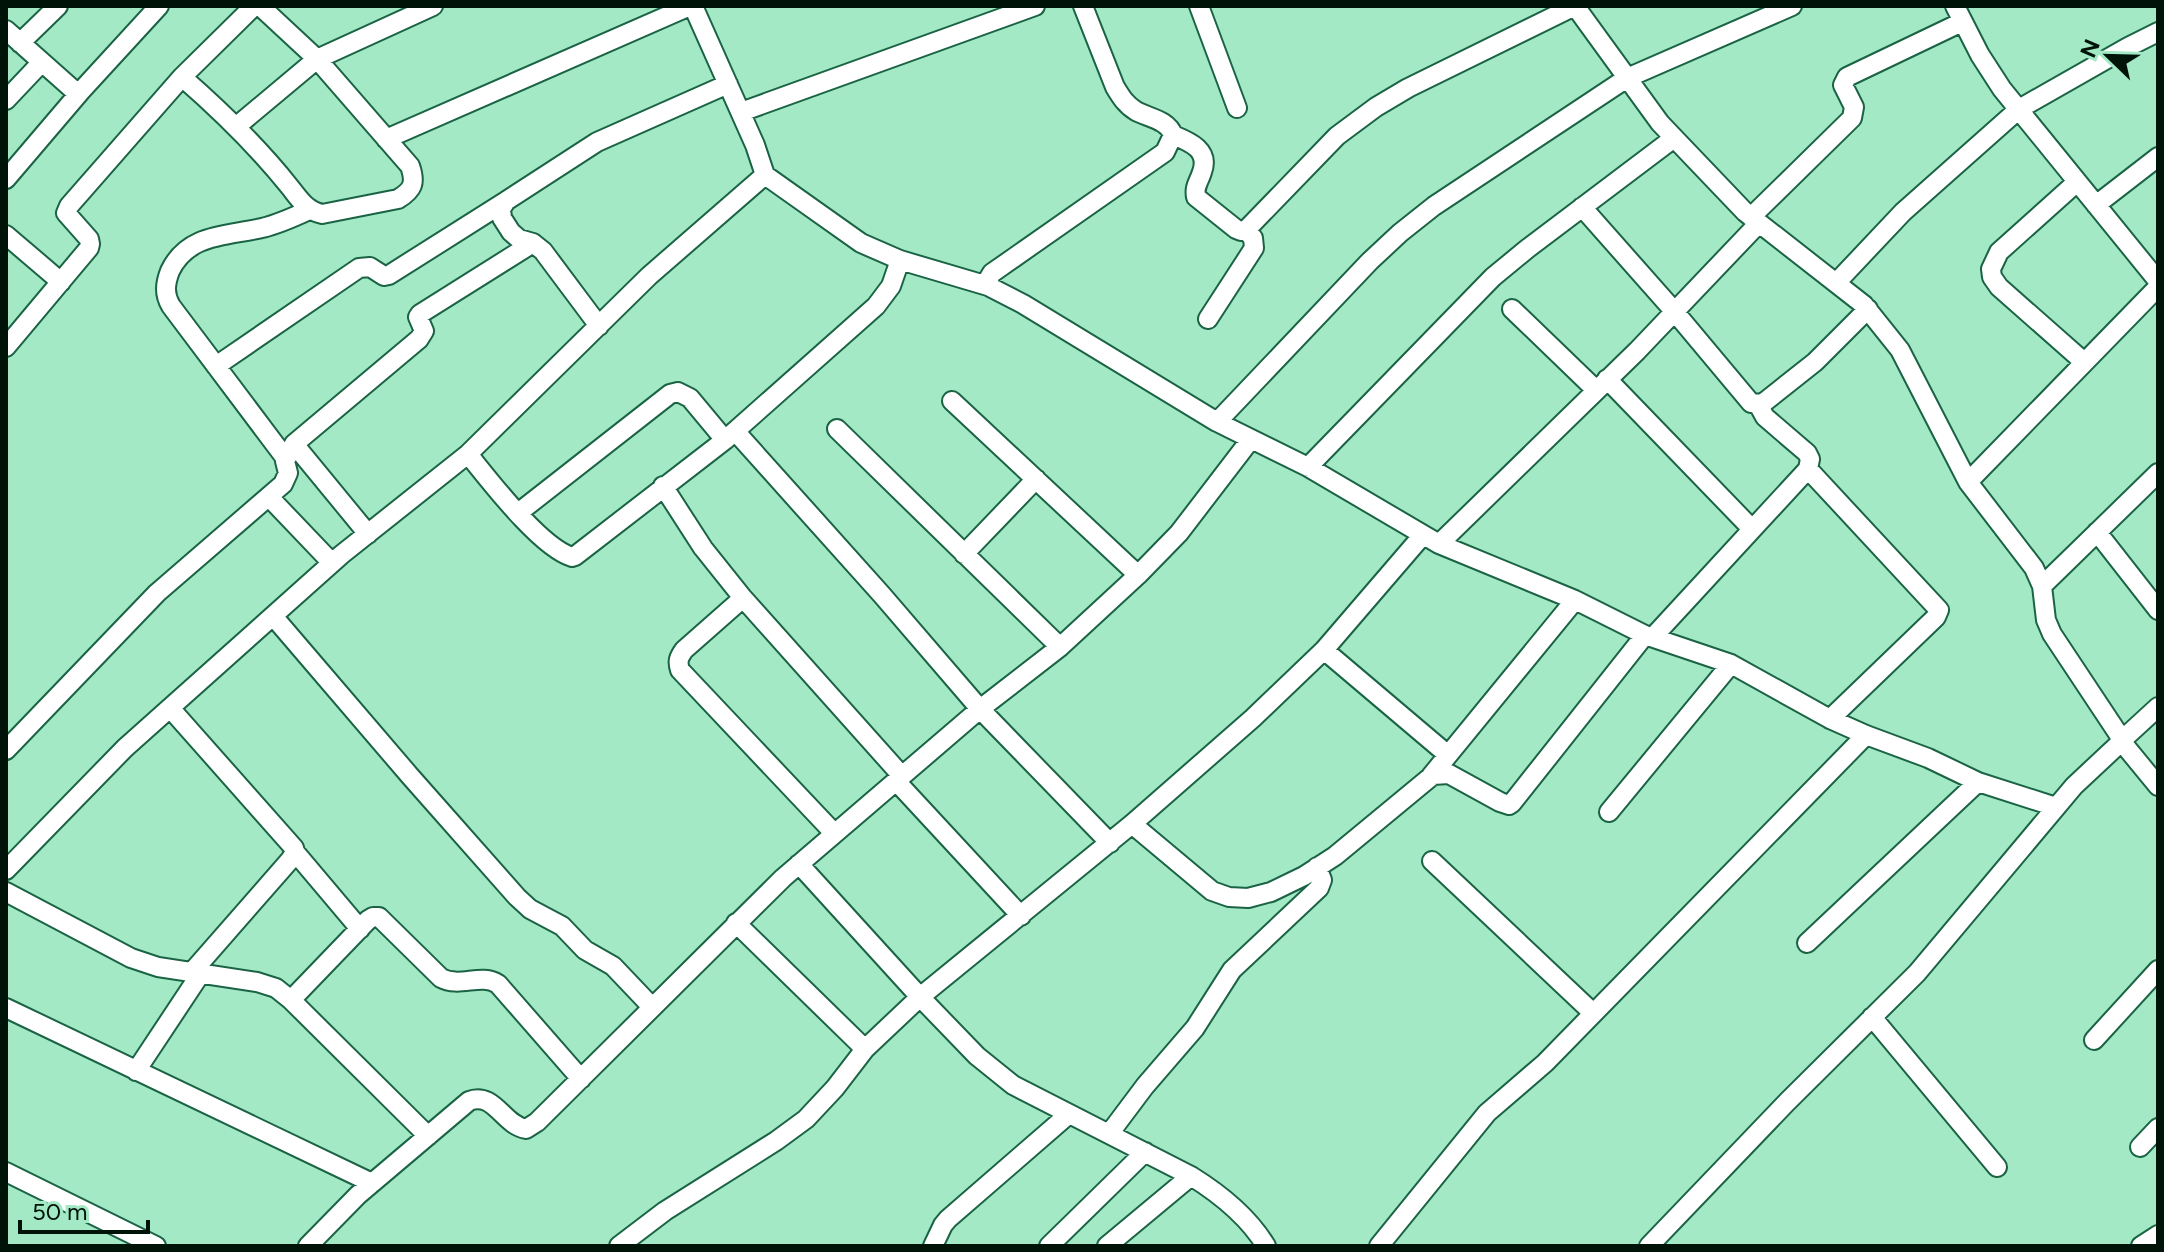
<svg xmlns="http://www.w3.org/2000/svg" width="2164" height="1252" font-family="Figtree,sans-serif">
<style>
.lines{fill:none;stroke-linecap:round;stroke-linejoin:round}
.minor-casing{stroke:#1a6344;stroke-width:22}
.minor{stroke:#fff;stroke-width:18}
</style>
<rect width="100%" height="100%" fill="#a3e9c5"/>
<g class="lines">
<defs>
<path id="minor" d="M260,6L317,59L433,6
M693,6L755,145L765,175L861,243L900,260L988,286L1023,304L1217,422L1308,467L1439,544L1575,600L1645,635L1731,664L1830,719L1866,735L1928,758L1978,782L2056,807
M1199,6L1237,108
M1955,6L1980,55L2002,89L2158,281
M6,30L78,94
M20,43L58,6
M182,77C221,111 257,146 289,186C299,198 306,211 322,214L398,199C413,190 416,183 410,166L317,59L237,126
M6,100L41,63
M741,112L1035,6
M1173,135C1190,142 1210,150 1202,172C1199,182 1194,186 1196,197L1236,229L1241,231L1246,230L1337,136L1376,107L1408,88L1575,6L1660,123L1745,212L1864,305L1900,350L1968,482L2034,568L2042,586L2046,620L2052,634L2121,738
M386,139L690,6
M6,179L81,91L159,6
M2077,182L1999,252L1991,269L1992,277L1999,287L2084,362
M2096,205L2158,157
M1582,207L1674,311L1751,403L1762,404
M1751,217L1852,118L1854,107L1843,85L1847,77L1962,22
M6,235L61,282
M1836,283L1903,212L2019,109L2128,47L2158,32
M988,286L989,278L992,273L1165,152L1173,135C1168,120 1149,118 1136,111C1126,105 1121,97 1115,87L1083,6
M1512,309L1596,390
M1208,319L1254,248L1253,238L1246,230
M599,326L543,251L533,243L519,239L511,232L502,218L501,209L506,201L597,142L728,84
M6,347L89,248L90,244L89,239L66,213L69,206L182,77L254,6
M216,366L359,268L370,267L384,276L389,275L506,201
M1607,379L1752,529
M952,401L1138,575
M1217,422L1370,261L1400,233L1434,206L1627,78L1792,6
M837,429L1060,647
M735,431L882,595L980,709L1110,843
M294,444L368,534
M468,454C490,481 540,547 572,557L575,556L725,440L876,306L891,286L900,260
M286,459L171,306C164,294 165,284 170,271C188,233 228,236 262,228C279,224 294,217 309,210
M1308,467L1493,277L1527,249L1674,138
M1808,469L1939,610L1936,617L1830,719
M1968,482L2158,287
M663,486L703,548L743,598L902,776
M269,497L332,563
M518,513L670,394L678,392L690,398L725,440
M2097,532L2158,610
M1439,544L1637,351L1759,223
M964,554L1036,479
M2042,586L2158,473
M743,598L684,650C679,657 677,661 680,670L834,833
M273,616L410,776L517,897L530,909L562,926L585,950L613,966L652,1007
M1653,637L1808,469L1810,459L1807,453L1765,417L1760,408L1762,404L1815,362L1868,309
M1324,650L1448,755
M2158,707L2121,741L2158,786
M170,708L294,848L295,852L290,860L192,972
M6,750L157,593L283,484L288,473L285,461L294,444L419,339L424,331L418,317L420,314L533,243
M1431,776L1575,600
M896,781L1021,916
M1609,812L1731,664
M1132,824L1212,891L1229,897L1248,898L1271,892L1304,876L1335,856L1433,775L1449,774L1500,802L1509,805L1512,803L1645,635
M295,852L360,929
M1432,861L1593,1013
M799,864L920,997L977,1056L1013,1085L1191,1176C1220,1194 1248,1216 1266,1246
M6,870L125,748L341,555L468,454L649,276L765,175
M6,892L131,958L158,967L257,982L276,988L291,1000L428,1136
M736,923L865,1049
M1807,943L1978,782
M291,1000L368,920L373,917H379L441,978C460,988 481,973 498,984L581,1079
M6,1008L372,1183
M1872,1017L1997,1167
M2094,1040L2158,970
M136,1071L201,973
M1109,1134L1145,1086L1195,1028L1232,970L1319,888L1322,880L1317,867
M2140,1147L2158,1128
M6,1172L156,1246
M308,1246L358,1195L469,1101C494,1091 503,1125 526,1129L537,1122L783,878L980,709L1060,647L1138,575L1179,533L1251,439
M619,1246L665,1211L776,1141L806,1119L835,1088L865,1049L920,997L1132,824L1253,718L1324,650L1422,536
M933,1246L943,1225L948,1219L1069,1114
M1049,1246L1145,1152
M1107,1246L1191,1176
M1379,1246L1487,1113L1545,1063L1866,735
M1649,1246L1787,1102L1917,973L2074,786L2121,742
M2141,1246L2158,1235"/>
</defs>
<use href="#minor" class="minor-casing"/>
<use href="#minor" class="minor"/>
</g>
<rect width="2164" height="1252" fill="none" stroke="#001308" stroke-width="16"/>
<g transform="translate(2108 56) rotate(293)" stroke="#a3e9c5" stroke-width="6" paint-order="stroke">
<path d="M0-6L14 30L0 20L-14 30Z" fill="#001308"/>
<text y="-12" font-size="22" font-weight="bold" text-anchor="middle" fill="#001308">N</text>
</g>
<path d="M20 1220v12h128v-12" fill="none" stroke="#001308" stroke-width="4"/>
<text x="32" y="1220" font-size="24" fill="#001308" stroke="#a3e9c5" stroke-width="6" paint-order="stroke">50 m</text>
</svg>
